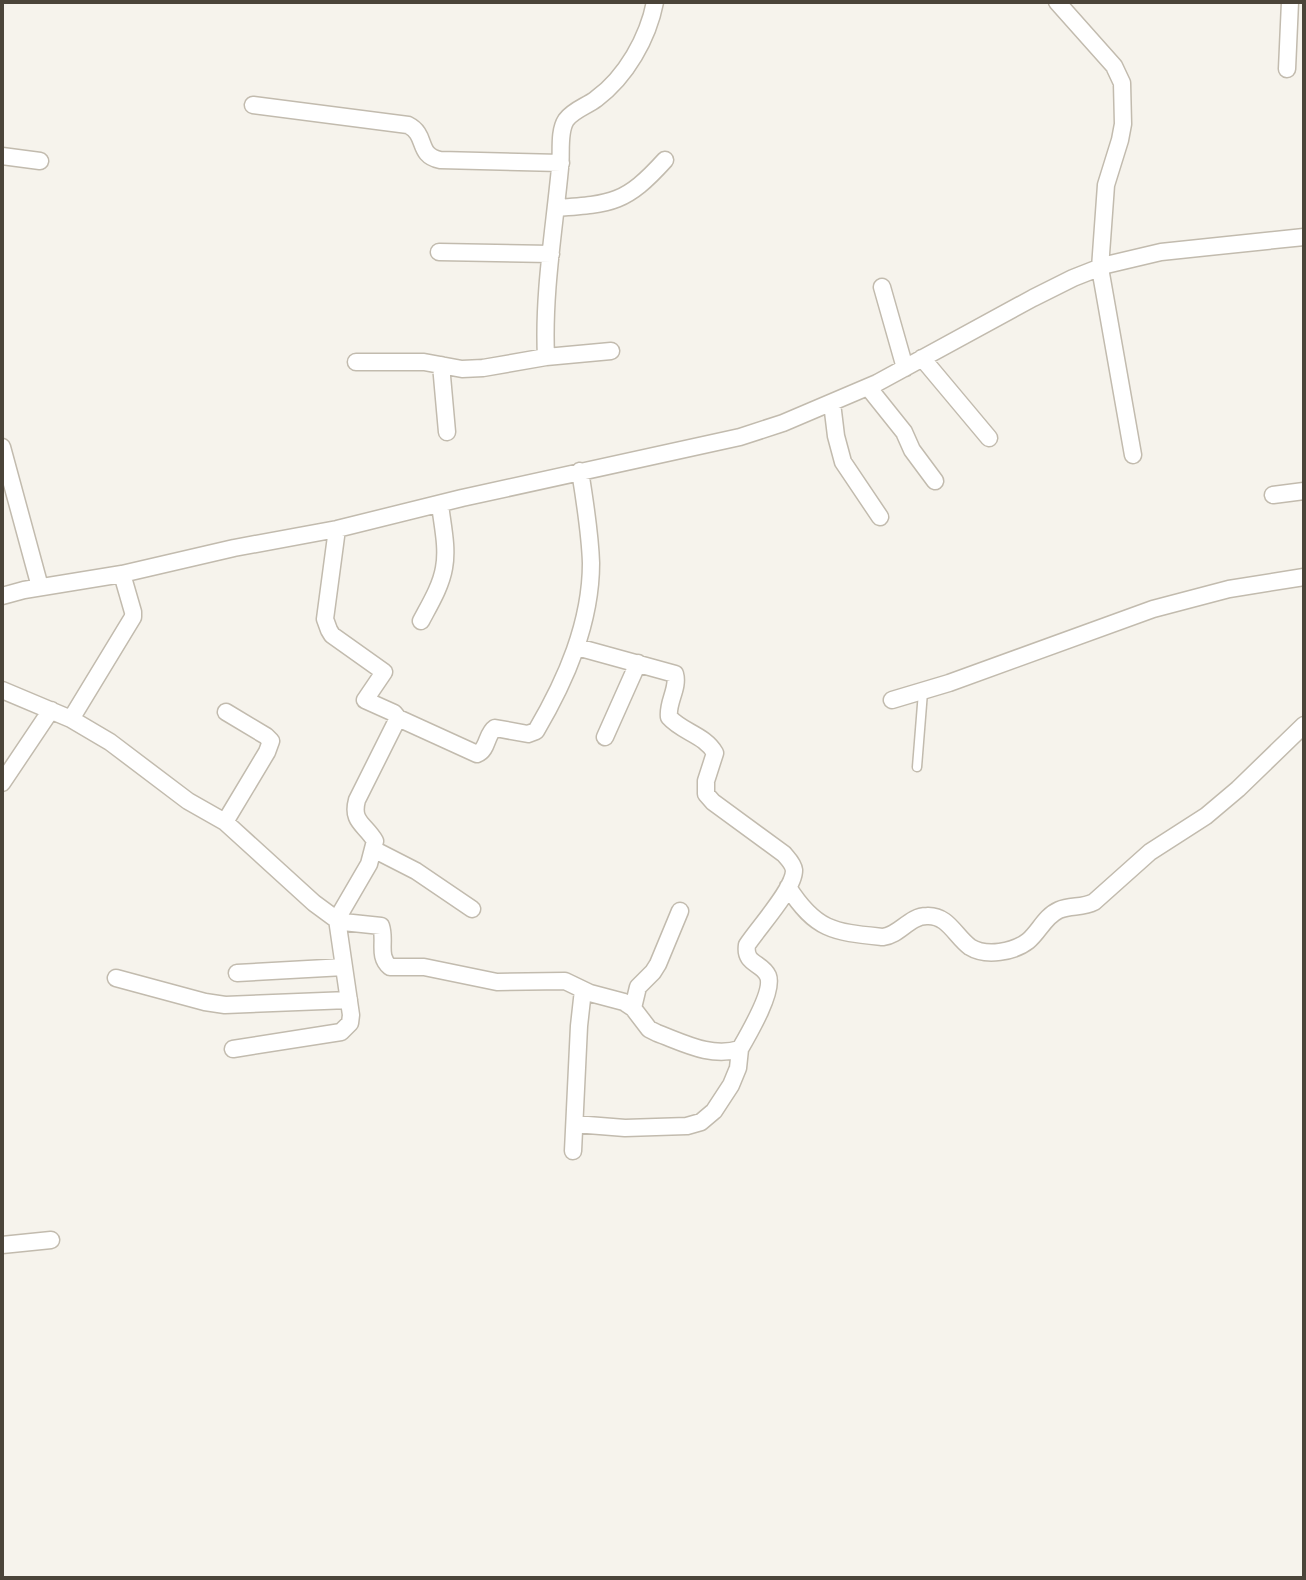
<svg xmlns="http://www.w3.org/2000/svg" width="1306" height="1580" font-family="Figtree,sans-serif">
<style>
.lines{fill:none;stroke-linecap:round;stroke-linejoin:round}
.lane-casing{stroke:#c2bbae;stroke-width:11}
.street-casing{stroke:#c2bbae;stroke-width:19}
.lane{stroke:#fff;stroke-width:8}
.street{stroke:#fff;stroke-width:16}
</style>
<rect width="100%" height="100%" fill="#f6f3ec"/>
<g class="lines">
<defs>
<path id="lane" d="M917,767L923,692"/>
<path id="street" d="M1057,2L1114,66L1122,83L1123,124L1120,140L1106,185L1100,268L1133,455
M1287,69L1290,2
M253,105L408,125C428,135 416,155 440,160L561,163
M2,156L40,161
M556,208C613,204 626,203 665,160
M439,252L551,254
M882,287L905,368
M546,357C543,294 554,231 560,168C562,154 558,132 566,120C573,110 587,106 596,99C626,77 648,38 655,2
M922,358L989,438
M356,362H424L462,369L483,368L546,357L611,351
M441,365L447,432
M868,387L904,432L912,450L935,481
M832,403L836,436L843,462L880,517
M2,447L40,587
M1273,495L1304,491
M2,596L24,590L122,574L234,548L337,529L462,498L740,437L783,423L877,383L1033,298L1073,278L1106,265L1161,252L1304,237
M421,621C430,604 441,586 444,568C448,547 442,524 440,504
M2,690L71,719L110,742L188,801L225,822L314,903L333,917L343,922L381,926C386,941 377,956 390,967H424L497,982L565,981L590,993L624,1002L633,1008L649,1029L657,1033C684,1043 711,1058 740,1049C748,1035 774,991 768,976C762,962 744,965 747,945C758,928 795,888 794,870C793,863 788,859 784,854L713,802L706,794V781L715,753C705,735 682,732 669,717C667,702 679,688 675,674L577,647
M892,700L949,683L1153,609L1229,589L1304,577
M398,718L477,754C488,750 486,734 495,728L528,734L536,731C566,680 591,623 591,563C590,532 585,502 580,471
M71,719L133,617V612L122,574
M605,737L638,663
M2,783L51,710
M225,822L267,752L271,741L266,736L226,712
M373,849L416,871L472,909
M788,887C816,931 834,932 883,937C900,935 909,916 927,916C948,915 955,936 970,947C986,957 1014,952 1028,941C1039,932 1045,916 1059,910C1070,905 1083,908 1094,902L1150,852L1206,816L1238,789L1304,725
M237,973L344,967
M116,978L205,1002L225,1005L349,1000
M633,1008L638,987L653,972L658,964L680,911
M233,1049L341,1032L350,1023L351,1015L337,919L369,864L375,841C365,824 351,822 357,800L398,718L394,713L365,700L384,672L332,635L329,630L325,619L337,529
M575,1124L625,1128L687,1126L701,1122L714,1111L731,1085L738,1068L740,1049
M573,1151L579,1026L583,990
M2,1245L51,1240"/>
</defs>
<use href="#lane" class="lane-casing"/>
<use href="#street" class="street-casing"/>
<use href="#lane" class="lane"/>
<use href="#street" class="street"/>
</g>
<rect width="1306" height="1580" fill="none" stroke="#4b4439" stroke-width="8"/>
</svg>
